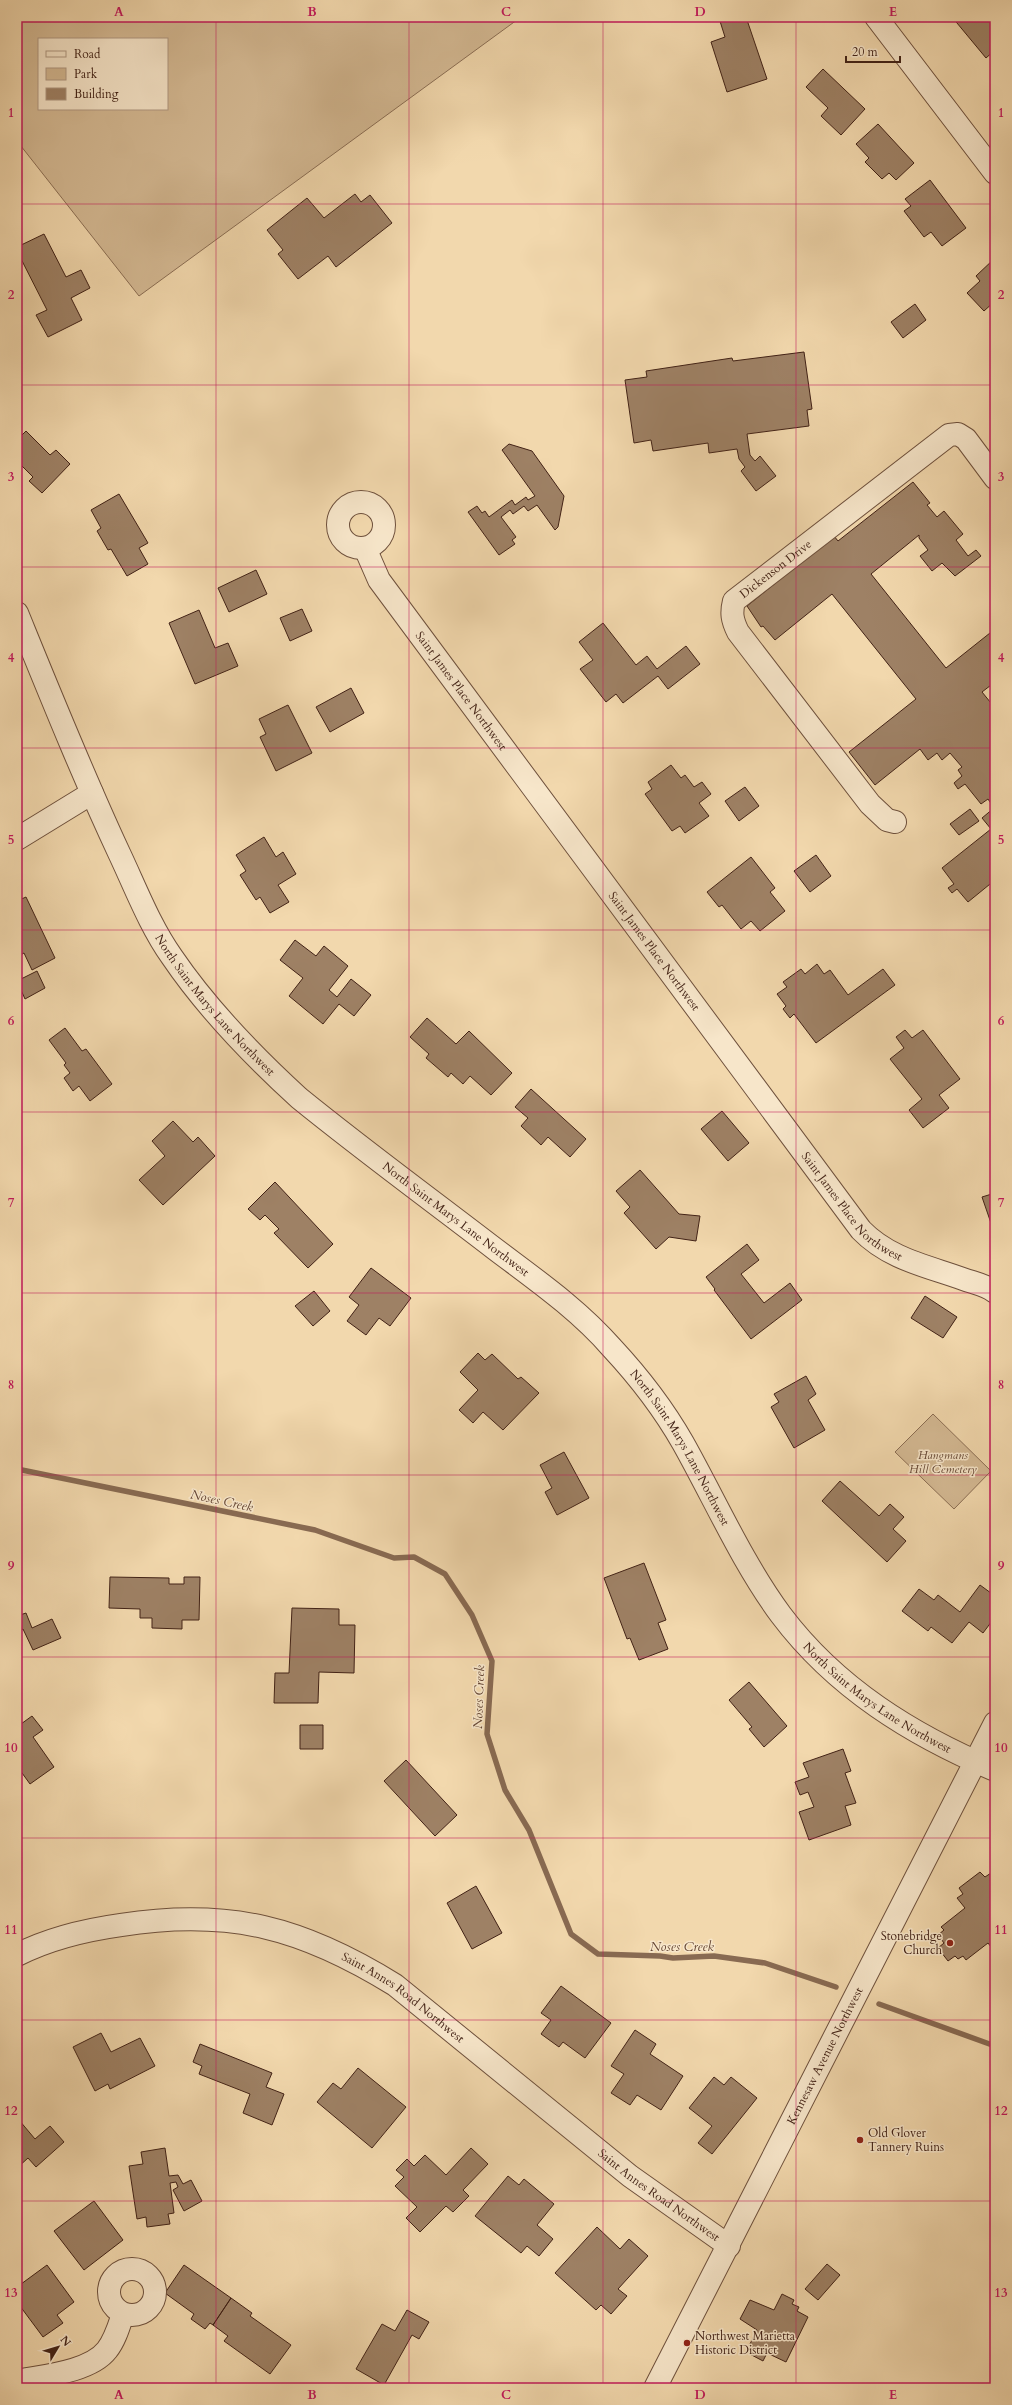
<svg xmlns="http://www.w3.org/2000/svg" width="1012" height="2405" font-family="Cardo,serif">
<style>
.green{fill:#d4b993;stroke:#8b6e54;fill-rule:evenodd}
.lines{fill:none;stroke-linecap:round;stroke-linejoin:round}
.stream{stroke:#886a52;stroke-width:5.5}
.building{fill:#9e8165;stroke:#422216}
.minor-casing{stroke:#6e503c;stroke-width:24}
.minor{stroke:#f7e6ca;stroke-width:22}
.grid{fill:none;stroke:#c2185b;stroke-width:1;stroke-opacity:0.55}
.poi-dot{fill:#8f2418;stroke:#f7e6ca;stroke-width:1.5}
.labels{text-anchor:middle;stroke-width:3;stroke-linejoin:round;paint-order:stroke}
.street-label{font-size:12px;fill:#422216;stroke:#f7e6ca}
.park-label{font-size:12px;font-style:italic;fill:#664835;stroke:#f7e6ca}
.poi-label{font-size:12px;fill:#422216;stroke:#f7e6ca;text-anchor:start}
.water-label{font-size:13px;font-style:italic;fill:#654634;stroke:#f7e6ca}
.neatline{fill:none;stroke:#c2185b;stroke-width:1.5}
.grid-label{font-size:13px;text-anchor:middle;font-weight:bold;fill:#c2185b}
</style>
<rect width="100%" height="100%" fill="#f2d8ad"/>
<filter id="stains"><feTurbulence type="fractalNoise" baseFrequency=".005" numOctaves="4"/><feColorMatrix values="0 0 0 0 .2 0 0 0 0 .09 0 0 0 0 .02 0 0 0 .5 -.17"/></filter>
<radialGradient id="worn" r=".72"><stop offset=".6" stop-color="#630" stop-opacity="0"/><stop offset="1" stop-color="#630" stop-opacity=".3"/></radialGradient>
<path class="green" d="M17,17H521L139,296L17,141ZM39,39H167V109H39Z
M933,1414L991,1471L954,1509L895,1452Z"/>
<g class="lines">
<path class="stream" d="M17,1469L315,1530L394,1558L414,1557L445,1574L472,1615L492,1661L487,1734L505,1790L529,1830L571,1934L598,1954L660,1956L673,1958L714,1956L765,1963L836,1987
M879,2004L995,2046"/>
</g>
<path class="building" d="M723,17H746L767,79L727,92L711,42L725,37L719,18Z
M952,17H994L995,50L986,58Z
M823,69L865,109L841,135L821,116L828,108L806,87Z
M878,124L914,163L896,180L889,173L882,179L865,162L869,158L856,144Z
M930,180L966,228L942,246L931,232L924,237L904,211L911,206L905,199Z
M355,194L361,202L370,195L392,223L336,267L328,256L298,279L278,254L283,250L267,230L307,198L324,218Z
M44,234L66,277L81,270L90,288L71,298L82,320L48,337L36,315L47,310L17,251V247Z
M995,258V301L984,311L967,293L980,281L976,276Z
M915,304L926,320L903,338L891,322Z
M804,352L812,409L807,410L809,426L747,434L750,455L755,461L760,456L776,476L756,491L741,471L745,467L739,459L737,449L709,453L708,443L653,451L651,440L634,443L625,380L647,377L646,371L732,358L733,361Z
M26,431L50,455L56,450L70,464L42,493L29,481L33,477L17,461V440Z
M509,444L532,451L564,496L558,527L555,530L537,505L528,511L524,506L513,514L510,510L501,517L516,537L512,540L515,544L499,555L468,512L477,506L482,513L485,511L489,517L512,500L515,505L526,497L528,500L535,496L502,450Z
M913,482L930,503L927,505L937,517L944,511L963,534L956,540L968,556L976,550L981,556L955,576L942,563L932,571L920,556L928,550L919,538V535L871,574L946,668L995,629V682L982,692L995,708V880L968,902L957,889L952,893L948,888L954,884L942,868L991,829L982,818L994,808L988,799L981,804L965,784L958,789L954,783L962,776L958,770L962,767L950,753L942,760L937,753L928,760L920,749L875,785L849,752L916,699L832,594L775,640L763,626L761,627L747,606L834,536L838,541Z
M119,494L148,543L139,548L148,564L127,576L111,549L108,550L97,531L101,528L91,510Z
M256,570L267,594L229,612L218,588Z
M302,609L312,631L290,641L280,618Z
M199,610L215,648L228,643L238,666L195,684L169,623Z
M603,623L636,665L647,656L657,669L686,646L700,664L668,689L658,676L623,703L616,694L606,702L580,669L593,660L579,642Z
M351,688L364,713L330,732L316,707Z
M288,705L312,753L276,771L260,737L266,734L259,719Z
M671,765L681,778L685,775L694,787L702,782L711,794L699,803L709,816L685,833L680,826L672,831L645,794L652,789L648,782Z
M745,787L759,806L739,821L725,801Z
M970,809L979,821L959,835L950,824Z
M264,837L276,857L283,852L296,874L278,885L289,902L270,913L260,897L256,900L240,875L246,871L236,855Z
M816,855L831,876L810,892L794,871Z
M751,857L775,888L770,892L785,911L760,931L751,921L741,929L722,905L719,907L707,892Z
M26,897L55,958L32,970L24,953L17,957V901Z
M295,940L316,956L324,946L348,966L329,990L337,997L351,979L371,995L354,1016L339,1004L323,1024L289,996L303,978L280,960Z
M817,964L824,974L830,970L848,995L883,969L895,985L816,1043L794,1014L790,1018L783,1009L786,1006L777,994L787,987L783,982L801,969L805,974Z
M37,971L45,988L25,999L17,981Z
M427,1018L456,1044L469,1031L512,1073L491,1095L470,1076L463,1084L451,1073L448,1077L426,1058L429,1054L410,1037Z
M65,1028L82,1051L86,1049L112,1084L90,1101L79,1086L73,1091L64,1078L70,1073L64,1065L66,1063L49,1040Z
M905,1030L912,1038L923,1030L960,1079L939,1095L949,1108L923,1128L909,1110L922,1099L890,1059L904,1048L896,1037Z
M531,1089L586,1139L570,1157L548,1137L541,1145L521,1126L528,1118L515,1107Z
M722,1111L749,1143L728,1161L701,1129Z
M173,1121L193,1142L198,1137L215,1156L163,1205L139,1180L165,1156L152,1141Z
M640,1170L679,1214L700,1216L696,1241L669,1237L656,1249L624,1213L630,1207L616,1191Z
M275,1182L333,1244L308,1268L274,1233L279,1229L265,1215L260,1220L248,1209Z
M995,1193V1229H993L982,1197Z
M747,1244L759,1260L741,1274L764,1303L790,1283L802,1300L751,1339L714,1290L715,1289L706,1277Z
M371,1268L411,1298L390,1326L379,1318L366,1335L347,1321L359,1305L349,1297Z
M314,1291L330,1311L313,1326L295,1306Z
M925,1296L957,1317L943,1338L911,1318Z
M478,1353L485,1360L492,1354L518,1379L521,1377L539,1393L503,1430L483,1412L473,1423L459,1410L478,1390L460,1372Z
M806,1376L816,1394L808,1400L825,1430L794,1448L771,1407L779,1402L774,1394Z
M564,1452L589,1498L557,1515L545,1492L552,1488L540,1465Z
M840,1481L879,1516L890,1504L904,1517L893,1529L906,1541L887,1562L822,1501Z
M644,1563L666,1620L658,1623L668,1649L639,1660L630,1638L627,1639L604,1578Z
M110,1577L169,1578V1584H184V1577H200L199,1620H182V1629L152,1628V1618H140V1609L109,1608Z
M980,1585L995,1596V1617L983,1633L969,1622L952,1643L931,1627L928,1631L902,1611L919,1589L934,1600L938,1595L960,1612Z
M292,1608L339,1609V1625H355L354,1673L319,1672L318,1703H274L275,1673H289Z
M26,1613L32,1628L52,1619L61,1638L33,1650L23,1629L17,1632V1616Z
M749,1682L787,1726L764,1747L749,1729L752,1727L729,1700Z
M32,1716L43,1730L33,1737L54,1767L30,1784L17,1766V1718L21,1724Z
M300,1725H323V1749H300Z
M843,1749L851,1771L845,1773L856,1803L845,1806L851,1825L809,1840L799,1812L814,1807L808,1792L800,1795L795,1782L809,1777L803,1763Z
M406,1760L457,1815L435,1836L384,1781Z
M980,1872L985,1877L991,1873L995,1878V1952L988,1943L966,1960L963,1956L958,1959L955,1956L948,1961L938,1948L944,1943L938,1935L944,1930L941,1927L965,1908L957,1898L963,1894L959,1888Z
M476,1886L502,1933L472,1949L447,1903Z
M561,1986L611,2023L585,2058L563,2042L559,2047L541,2034L551,2020L541,2013Z
M635,2030L656,2044L650,2054L683,2076L661,2110L637,2095L630,2105L611,2093L624,2074L611,2066Z
M101,2033L111,2052L140,2038L155,2066L110,2089L108,2084L95,2091L73,2047Z
M200,2044L272,2073L266,2087L284,2094L272,2125L243,2113L250,2094L199,2074L202,2066L193,2062Z
M358,2068L406,2107L372,2148L317,2102L333,2083L341,2089Z
M714,2077L724,2085L731,2077L757,2098L712,2154L698,2143L712,2126L689,2108Z
M19,2120L35,2139L50,2126L64,2142L36,2167L28,2158L17,2168V2122Z
M165,2148L169,2176L178,2175L183,2184L191,2180L202,2201L184,2211L173,2190L178,2187L176,2182L170,2183L174,2213L168,2214L170,2224L147,2227L146,2217L137,2219L129,2166L143,2164L141,2152Z
M471,2148L488,2164L463,2190L469,2196L453,2212L446,2206L420,2232L406,2218L417,2207L395,2186L404,2177L396,2170L407,2159L414,2166L425,2155L446,2175Z
M508,2176L519,2185L524,2179L554,2204L537,2225L553,2239L539,2256L527,2246L521,2253L475,2216Z
M94,2201L123,2240L84,2270L54,2231Z
M597,2227L620,2249L629,2239L648,2256L618,2289L627,2296L611,2314L601,2305L596,2310L555,2273Z
M827,2264L840,2275L818,2300L805,2289Z
M47,2265L74,2302L57,2315L63,2323L43,2337L17,2302V2287Z
M184,2265L231,2298L213,2325L210,2323L205,2329L191,2319L194,2314L165,2293Z
M782,2294L794,2300L792,2304L799,2307L797,2311L808,2317L786,2362L767,2353L763,2361L746,2352L757,2330L740,2319L750,2300L774,2310Z
M231,2298L252,2313L250,2316L291,2345L270,2374L224,2341L228,2336L213,2325Z
M407,2310L429,2322L419,2339L412,2335L384,2385L356,2369L382,2324L395,2331Z"/>
<g class="lines">
<defs>
<g id="minor">
<path d="M876,17L995,173"/>
<circle cx="361" cy="525" r="23"/>
<path id="s1" d="M365,548L379,580L861,1230C889,1259 927,1266 963,1279C974,1283 986,1285 995,1292"/>
<path id="s2" d="M17,613C50,694 83,776 120,855C136,889 150,926 172,957C208,1010 252,1055 299,1098C363,1150 430,1199 495,1249C536,1280 578,1309 612,1348C639,1377 663,1408 683,1443C715,1500 742,1562 781,1615C836,1688 912,1735 995,1770"/>
<path id="s3" d="M895,822L887,820L870,804L738,632C732,620 731,613 734,601L949,435L958,434L966,439L995,478"/>
<path d="M17,839L92,793"/>
<path id="s4" d="M17,1955C50,1938 85,1930 121,1925C230,1908 303,1928 395,1985L630,2176L729,2246"/>
<circle cx="132" cy="2292" r="23"/>
<path d="M17,2381C42,2376 90,2372 107,2350C115,2340 119,2326 123,2314"/>
<path id="s5" d="M655,2388L995,1723"/>
</g>
</defs>
<use href="#minor" class="minor-casing"/>
<use href="#minor" class="minor"/>
</g>
<path class="grid" d="M216,17V2388M409,17V2388M603,17V2388M796,17V2388M17,204H995M17,385H995M17,567H995M17,748H995M17,930H995M17,1112H995M17,1293H995M17,1475H995M17,1657H995M17,1838H995M17,2020H995M17,2201H995"/>
<g class="poi-dot">
<circle cx="950" cy="1943" r="4"/>
<circle cx="860" cy="2140" r="4"/>
<circle cx="687" cy="2343" r="4"/>
</g>
<g class="labels">
<g class="street-label">
<text dy="4" stroke="none"><textPath href="#s3" startOffset="333">Dickenson Drive</textPath></text>
<text dy="4" stroke="none"><textPath href="#s1" startOffset="173">Saint James Place Northwest</textPath></text>
<text dy="4" stroke="none"><textPath href="#s1" startOffset="497">Saint James Place Northwest</textPath></text>
<text dy="4" stroke="none"><textPath href="#s2" startOffset="442">North Saint Marys Lane Northwest</textPath></text>
<text dy="4" stroke="none"><textPath href="#s1" startOffset="821">Saint James Place Northwest</textPath></text>
<text dy="4" stroke="none"><textPath href="#s2" startOffset="766">North Saint Marys Lane Northwest</textPath></text>
<text dy="4" stroke="none"><textPath href="#s2" startOffset="1090">North Saint Marys Lane Northwest</textPath></text>
<text dy="4" stroke="none"><textPath href="#s2" startOffset="1414">North Saint Marys Lane Northwest</textPath></text>
<text dy="4" stroke="none"><textPath href="#s4" startOffset="410">Saint Annes Road Northwest</textPath></text>
<text dy="4" stroke="none"><textPath href="#s5" startOffset="373">Kennesaw Avenue Northwest</textPath></text>
<text dy="4" stroke="none"><textPath href="#s4" startOffset="734">Saint Annes Road Northwest</textPath></text>
</g>
<g class="park-label">
<text x="943" y="1459">Hangmans<tspan x="943" dy="14">Hill Cemetery</tspan></text>
</g>
<g class="poi-label">
<text x="942" y="1940" text-anchor="end">Stonebridge<tspan x="942" dy="14">Church</tspan></text>
<text x="868" y="2137">Old Glover<tspan x="868" dy="14">Tannery Ruins</tspan></text>
<text x="695" y="2340">Northwest Marietta<tspan x="695" dy="14">Historic District</tspan></text>
</g>
<g class="water-label">
<text transform="translate(222 1500) rotate(12)" y="5">Noses Creek</text>
<text transform="translate(478 1697) rotate(-88)" y="5">Noses Creek</text>
<text x="682" y="1951">Noses Creek</text>
</g>
</g>
<rect width="1012" height="2405" fill="none" stroke="#f2d8ad" stroke-width="44"/>
<rect x="38" y="38" width="130" height="72" fill="#f7e6ca" stroke="#af9882"/>
<rect x="46" y="51" width="20" height="6" fill="#f7e6ca" stroke="#af9882"/>
<text x="74" y="58" font-size="12" fill="#422216">Road</text>
<rect x="46" y="68" width="20" height="12" fill="#d4b993" stroke="#af9882"/>
<text x="74" y="78" font-size="12" fill="#422216">Park</text>
<rect x="46" y="88" width="20" height="12" fill="#9e8165" stroke="#af9882"/>
<text x="74" y="98" font-size="12" fill="#422216">Building</text>
<g transform="translate(58 2347) rotate(52)" stroke="#f7e6ca" stroke-width="3" paint-order="stroke">
<path d="M0-3L7 15L0 10L-7 15Z" fill="#422216"/>
<text y="-6" font-size="11" font-weight="bold" text-anchor="middle" fill="#422216">N</text>
</g>
<path d="M846 56v6h54v-6" fill="none" stroke="#422216" stroke-width="2"/>
<text x="852" y="56" font-size="12" fill="#422216" stroke="#f7e6ca" stroke-width="3" paint-order="stroke">20 m</text>
<rect x="22" y="22" width="968" height="2361" class="neatline"/>
<g class="grid-label">
<text x="119" y="16">A</text>
<text x="312" y="16">B</text>
<text x="506" y="16">C</text>
<text x="700" y="16">D</text>
<text x="893" y="16">E</text>
<text x="11" y="117">1</text>
<text x="1001" y="117">1</text>
<text x="11" y="299">2</text>
<text x="1001" y="299">2</text>
<text x="11" y="481">3</text>
<text x="1001" y="481">3</text>
<text x="11" y="662">4</text>
<text x="1001" y="662">4</text>
<text x="11" y="844">5</text>
<text x="1001" y="844">5</text>
<text x="11" y="1025">6</text>
<text x="1001" y="1025">6</text>
<text x="11" y="1207">7</text>
<text x="1001" y="1207">7</text>
<text x="11" y="1389">8</text>
<text x="1001" y="1389">8</text>
<text x="11" y="1570">9</text>
<text x="1001" y="1570">9</text>
<text x="11" y="1752">10</text>
<text x="1001" y="1752">10</text>
<text x="11" y="1934">11</text>
<text x="1001" y="1934">11</text>
<text x="11" y="2115">12</text>
<text x="1001" y="2115">12</text>
<text x="11" y="2297">13</text>
<text x="1001" y="2297">13</text>
<text x="119" y="2399">A</text>
<text x="312" y="2399">B</text>
<text x="506" y="2399">C</text>
<text x="700" y="2399">D</text>
<text x="893" y="2399">E</text>
</g>
<rect width="100%" height="100%" filter="url(#stains)"/>
<rect width="100%" height="100%" fill="url(#worn)"/>
</svg>
